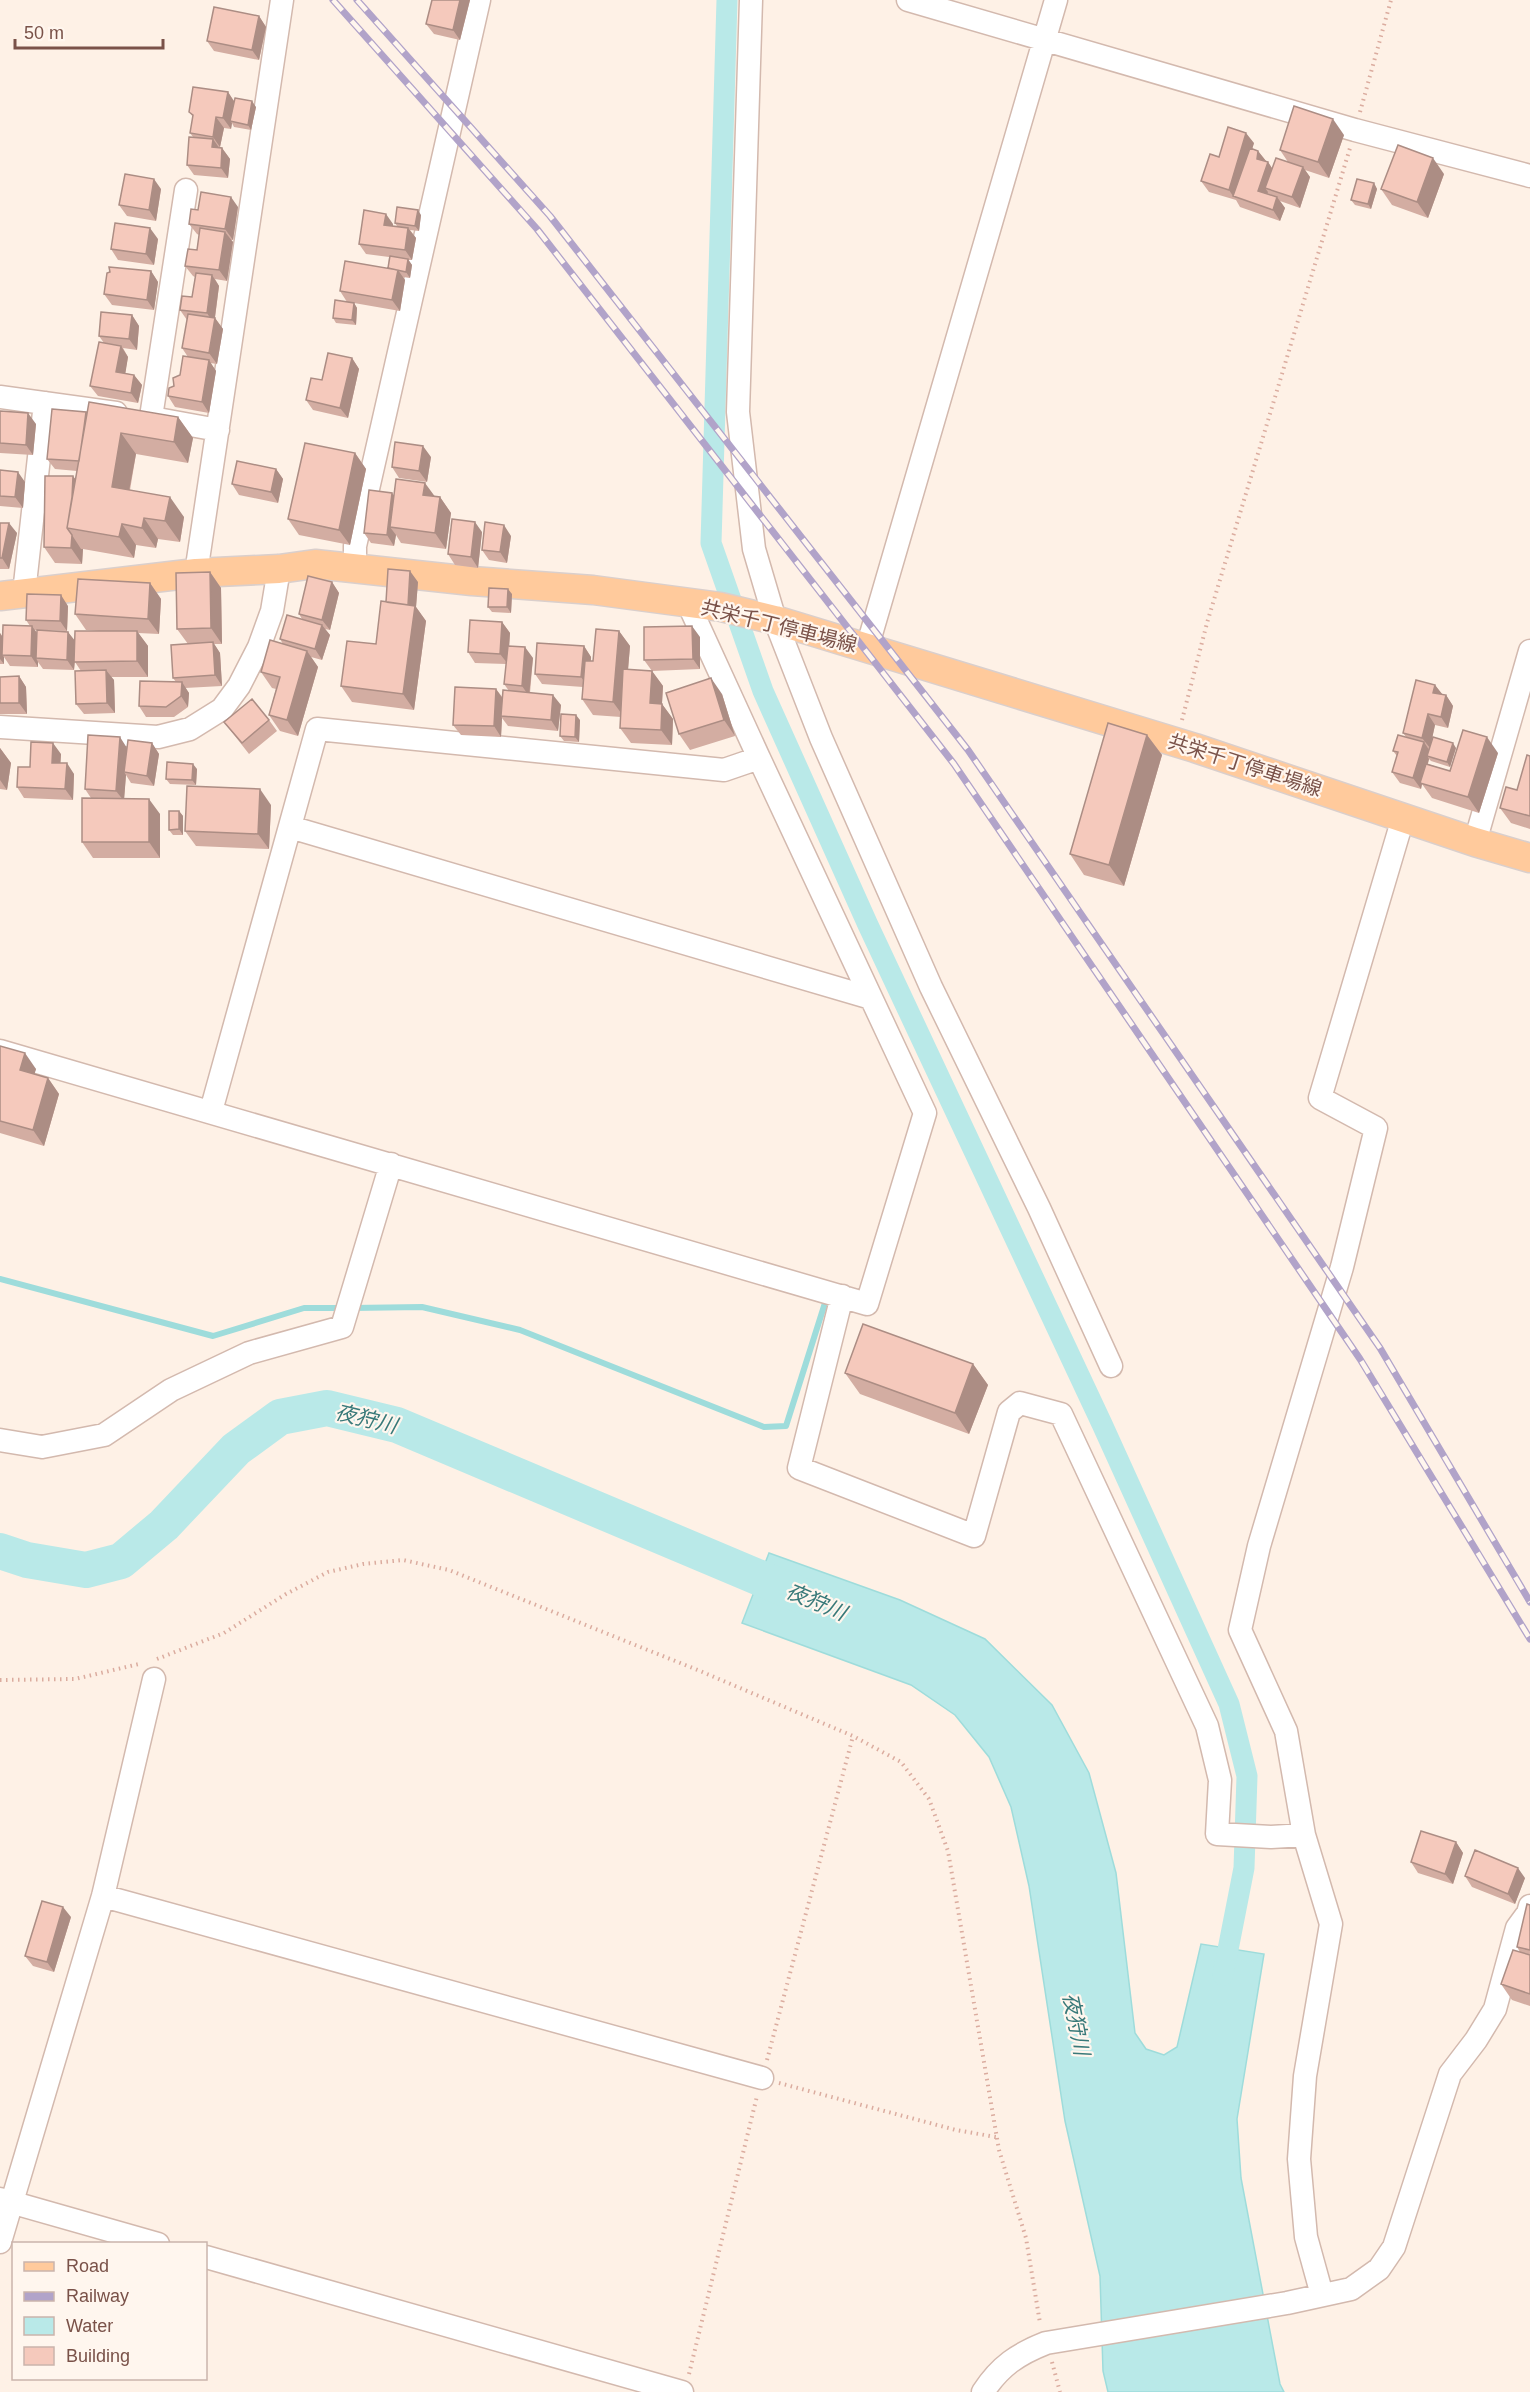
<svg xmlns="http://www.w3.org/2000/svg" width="1530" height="2392" font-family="Helvetica,'Noto Sans JP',sans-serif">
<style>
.water{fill:#b9e9e8;stroke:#9edcdb;stroke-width:1.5}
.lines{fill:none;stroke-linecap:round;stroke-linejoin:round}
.stream{stroke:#9edcdb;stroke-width:6}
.canal{stroke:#b9e9e8;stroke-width:21}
.river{stroke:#b9e9e8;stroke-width:36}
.minor-casing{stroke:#d3b9ae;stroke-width:25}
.major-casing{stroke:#dacfcc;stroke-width:31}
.path{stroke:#dbac9f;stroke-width:4;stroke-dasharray:1.5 4.5;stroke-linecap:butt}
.minor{stroke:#fff;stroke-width:22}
.major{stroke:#ffca9c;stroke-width:28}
.rail-casing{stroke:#b1a3c9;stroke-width:7}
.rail{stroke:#fff6ee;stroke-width:4.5;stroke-dasharray:14;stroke-linecap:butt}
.wall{fill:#d3ada2}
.shaded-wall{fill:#ac8d84}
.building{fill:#f5c9bc;stroke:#ac8d84;stroke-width:1.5}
.labels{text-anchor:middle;stroke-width:4.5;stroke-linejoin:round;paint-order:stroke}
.street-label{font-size:20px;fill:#7a5249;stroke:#fff6ee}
.water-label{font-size:21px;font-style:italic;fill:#387979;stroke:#fff6ee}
</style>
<rect width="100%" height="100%" fill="#fef1e6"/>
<path class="water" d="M769,1553L900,1600L985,1639L1052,1705L1089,1773L1116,1873L1135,2033L1146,2049L1164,2055L1177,2047L1201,1944L1264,1954L1237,2119L1241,2178L1280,2384L1284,2392H1108L1103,2371L1100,2276L1065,2121L1029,1886L1011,1807L989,1757L955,1715L911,1685L742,1623Z"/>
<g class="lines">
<path class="stream" d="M0,1279L213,1336L304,1308H342
M352,1308L422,1307L520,1330L764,1427L786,1426L825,1303"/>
<path class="canal" d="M727,0L711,543L763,691L868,925L1102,1424L1229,1704L1247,1776L1244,1868L1223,1975"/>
<path class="river" d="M0,1551L27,1560L86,1570L121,1561L164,1525L236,1449L280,1417L327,1408L397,1425L805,1597"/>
<defs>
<path id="minor" d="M751,0L738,412L754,549L775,620L821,738L931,987L1039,1208L1111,1366
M908,0L1355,130L1530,176
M0,397L116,413
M151,417L186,190
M152,418L218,430
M355,569V546L479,0
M196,573L282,0
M24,593L45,403
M867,648L1056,0
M0,727L158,737L190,729L222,709L239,686L259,647L272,611L279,569
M290,827L871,998
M1475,842L1530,651
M0,1051L867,1304L925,1113L759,758
M211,1111L317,729L724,770L759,758L688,603
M842,1296L799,1468L974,1536L1009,1412L1020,1403L1061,1414L1207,1726L1220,1780L1217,1834L1271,1837L1304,1835L1331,1924L1305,2076L1299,2159L1306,2237L1322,2295
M0,1440L42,1447L104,1435L171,1390L249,1353L342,1327L391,1164
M1304,1835L1286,1731L1240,1630L1259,1546L1342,1267L1376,1128L1320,1098L1403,818
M103,1896L762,2078
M0,2199L158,2244
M0,2242L103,1896L154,1679
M206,2257L682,2392
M983,2392C1000,2366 1018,2354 1046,2343L1287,2303L1351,2289L1379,2269L1394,2247L1450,2074L1476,2040L1495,2009L1517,1928L1528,1913L1530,1906"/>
<path id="major" d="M0,596L196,573L279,569L315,564L472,581L593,590L721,607L775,620L1195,748L1475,842L1530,858"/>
</defs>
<use href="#minor" class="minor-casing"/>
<use href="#major" class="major-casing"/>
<path class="path" d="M1360,112L1391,0
M1182,720L1207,623L1350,148
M157,1659L224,1633L286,1594L328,1572L363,1564L403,1560L449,1570L700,1671L853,1736L901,1762L929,1799L948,1851L999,2150L1026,2238L1040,2323
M0,1680L75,1679L139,1664
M767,2060L853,1736
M779,2083L956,2130L996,2137
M1052,2362L1060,2392
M689,2374L757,2096"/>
<use href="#minor" class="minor"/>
<use href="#major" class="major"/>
<defs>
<path id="rail" d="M333,0L537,229L954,764L1360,1359L1530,1639
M357,0L550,216L968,750L1380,1348L1530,1602"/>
</defs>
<use href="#rail" class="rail-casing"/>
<use href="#rail" class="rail"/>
</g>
<path class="wall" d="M432,0H470L460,40L434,34L426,24Z
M259,16L266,27L259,60L214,51L207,41Z
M228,92L234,101L256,107L251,130L234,127L232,123L231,129L224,128L220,147H218L219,148H222L230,159L228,178L194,175L187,165L193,137L190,133L193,117L189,112Z
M1344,135L1329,178L1305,170L1310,177L1300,208L1280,201L1285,208L1280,221L1240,207L1236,200L1209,192L1201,181L1219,157L1254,143L1252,149L1258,151L1266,161L1268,162L1272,168L1288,162L1280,150Z
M1444,174L1428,218L1392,205L1381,189Z
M1374,183L1377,189L1371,209L1355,205L1351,200Z
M161,189L156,221L127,216L119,205Z
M238,207L233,240H231L233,242L227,281L215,279L219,286L215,318L223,329L217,364L210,363L216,371L209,413L175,407L168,396L180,375L188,357L182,348L187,320L180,310L192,297L195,277L193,276L185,266L197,250L199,235L197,234L189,224L198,210Z
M421,215L419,231L410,230L416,238L412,260H408L412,265L410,278L403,277L405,280L400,311L354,303L357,308L356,325L336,323L333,318L347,302L340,291L388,268L389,257L366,254L359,244L393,224V226H397L395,223Z
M158,239L154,265L118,260L111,249Z
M151,271L158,282L154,310L112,305L104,294Z
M132,315L139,326L137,350L123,348L128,357L125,373L134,375L142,385L138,403L98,396L90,386L104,343L99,336Z
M352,358L359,369L348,418L313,410L306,400L322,380Z
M0,411L36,424L33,455L0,453Z
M87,413L178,417L193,438L188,463L136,454L130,490L184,517L180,542L158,539L156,548L136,545L134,558L83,549L82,564L55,563L44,547L73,476L75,479L77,471L55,469L47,459Z
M355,453L366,469L350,545L299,535L288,519Z
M431,457L427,482L399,478L392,467Z
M276,469L283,479L278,503L239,495L232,484Z
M0,470L25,482L23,508L0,506Z
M392,493L394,496L440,497L451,513L446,549L401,543L396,535L394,546L371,543L364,533Z
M0,523L17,533L9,569H0Z
M482,532L478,568L455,565L448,554Z
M511,536L507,563L489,560L482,550Z
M210,572L221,588L222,644H214L220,653L222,686L185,688L189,693L188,707L174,717H146L139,706L176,682L173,678L188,644L177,629Z
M332,582L339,593L330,630L325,629L330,635L322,660L311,657L318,667L298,736L280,731L269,715L276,689L272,688L261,672L283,644L280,639L302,619L299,614Z
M418,582L416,607L426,621L414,710L352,702L341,686L376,644L386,602Z
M150,583L161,599L159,634L138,633L148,646V677H111L114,680L115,713L84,714L76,704L81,671L75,662L74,670L43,669L38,662V667L10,666L4,657V664H0V633L3,637L30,626L26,620L68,606L67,631L35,630L37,633L68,632L74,641L99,631L86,630L75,614Z
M512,594L511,613L492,612L488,607Z
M502,622L510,633L509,646L533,658L530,693L561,705L558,731L508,726L502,718L501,737L461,735L453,725L496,689L503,698L509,691L504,684L506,664L475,663L468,652Z
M619,631L630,646L628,670L652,671L663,686L662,704L673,719L672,745L631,743L620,728L621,717L593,715L582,699L583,687L542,684L535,674L584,646L591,657V661H593Z
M700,637V669L652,671L644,660Z
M19,676L26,687L27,714H0V677Z
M1435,685L1442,695H1446L1453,706L1448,728L1435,725L1431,743L1456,748L1450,767L1431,761L1429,759L1428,764L1450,771L1498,753L1479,813L1432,798L1422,784L1421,789L1400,783L1392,772L1397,756L1393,751L1406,737L1403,733Z
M722,694L735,736L690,750L679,734Z
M269,720L277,731L249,754L224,722Z
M580,720L579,742L564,741L560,736Z
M1147,735L1162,755L1124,886L1084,875L1070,854Z
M152,743L159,754L154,786L131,783L126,775L124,798L160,814V858H93L82,842L91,798L85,789L127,748Z
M0,748L11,763L7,790L0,789Z
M61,754L60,763L74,774L73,800L24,798L17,787L30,767Z
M1530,756V829L1511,823L1500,808L1517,790Z
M197,769L196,785L170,784L166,779Z
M271,805L269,849L196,846L185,831Z
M179,811L183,816V835H173L169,830Z
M0,1046L36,1069L34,1074L48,1078L59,1094L44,1146L0,1133Z
M973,1364L988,1385L969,1434L860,1394L845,1373Z
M1456,1842L1463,1853L1453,1884L1418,1873L1411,1862Z
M1465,1876L1525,1878L1515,1904L1472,1887Z
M1530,1905V2006L1512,2000L1501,1984L1520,1952L1517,1947Z
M71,1917L54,1972L33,1966L25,1956Z"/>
<path class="shaded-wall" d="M460,0H470L460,40L453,30Z
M259,16L266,27L259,60L252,50Z
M228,92L235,103L230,121L232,123L231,129L223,118Z
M252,101L256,107L251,130L248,125Z
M216,117L224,128L220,147L213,137Z
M1333,119L1344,135L1329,178L1318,162Z
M1246,133L1254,143L1237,198L1233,196L1229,190Z
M213,139L220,149L212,147Z
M222,148L230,159L228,178L221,168Z
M1258,151L1266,161L1257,159Z
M1433,158L1444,174L1428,218L1417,202Z
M1268,162L1275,173L1265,188L1268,192L1265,201L1258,191Z
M1303,167L1310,177L1300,208L1292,197Z
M154,179L161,189L156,221L149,210Z
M1374,183L1377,189L1371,209L1368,204Z
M231,197L238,207L233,240L225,229Z
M1277,197L1285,208L1280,221L1273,210Z
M418,210L421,215L419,231L415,226Z
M386,214L393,224L392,235L384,225Z
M150,228L158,239L154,265L146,254Z
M408,228L416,238L412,260L405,250Z
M225,232L233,242L227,281L219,270Z
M408,259L412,265L410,278L406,272Z
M398,270L405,280L400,311L392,300Z
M151,271L158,282L154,310L147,300Z
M212,275L219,286L214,324L207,313Z
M354,303L357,308L356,325L352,320Z
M132,315L139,326L137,350L129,339Z
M215,318L223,329L217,364L209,353Z
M121,346L128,357L124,382L116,372Z
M352,358L359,369L348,418L340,408Z
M209,360L216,371L209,413L202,402Z
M134,375L142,385L138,403L131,393Z
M28,413L36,424L33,455L26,445Z
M178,417L193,438L188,463L174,442Z
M121,433L136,454L126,507L112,487Z
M423,446L431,457L427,482L419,471Z
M355,453L366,469L350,545L339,530Z
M276,469L283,479L278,503L271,492Z
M18,472L25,482L23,508L15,497Z
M73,476L84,491L72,529Z
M425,483L436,498L423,495Z
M392,493L400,503L390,527L396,535L394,546L387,535Z
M170,497L184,517L180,542L165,521Z
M440,497L451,513L446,549L435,533Z
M144,518L158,539L156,548L142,528Z
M475,522L482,532L478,568L471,557Z
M9,523L17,533L9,569L2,558Z
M122,524L136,545L134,558L119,537Z
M504,525L511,536L507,563L500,552Z
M72,535L81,549H83L82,564L71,548Z
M410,571L418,582L416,607L426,621L414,710L403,694Z
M210,572L221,588L222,644L211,628Z
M332,582L339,593L330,630L322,620Z
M150,583L161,599L159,634L148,619Z
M508,589L512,594L511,613L507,607Z
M61,595L68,606L67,631L60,621Z
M502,622L510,633L508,664L500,654Z
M322,625L330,635L322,660L315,649Z
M32,626L39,636L36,658L38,662V667L31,656Z
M692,626L700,637V669L693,659Z
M137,631L148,646V677L137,661Z
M619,631L630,646L624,717L613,702Z
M68,632L76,642L74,670L67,660Z
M0,633L3,638L2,655L4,657V664L0,659Z
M213,642L220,653L222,686L215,675Z
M584,646L591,657L589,688L581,677Z
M525,647L533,658L529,696L522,686Z
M307,651L318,667L298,736L287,720Z
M106,670L114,680L115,713L107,703Z
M652,671L663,686L661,719L650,703Z
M19,676L26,687L27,714L19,703Z
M711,678L722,694L735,736L724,720Z
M182,682L189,693L188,707L181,696Z
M1435,685L1443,695L1433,693Z
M496,689L503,699L501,716L502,718L501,737L494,726Z
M553,695L561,705L558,731L551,720Z
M1446,695L1453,706L1448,728L1441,717Z
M662,704L673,719L672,745L661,730Z
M1428,714L1435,725L1430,748L1422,738Z
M576,715L580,720L579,742L575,737Z
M1147,735L1162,755L1124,886L1109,865Z
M120,737L127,748L124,772L126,775L124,801L116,791Z
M1487,737L1498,753L1479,813L1468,797Z
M1424,742L1431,753L1427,756L1429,759L1422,783H1420L1422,784L1421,789L1413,778Z
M53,743L61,754L60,773L52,763Z
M152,743L159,754L154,786L147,776Z
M1453,743L1456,748L1450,767L1447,762Z
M0,748L11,763L7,790L0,780Z
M67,763L74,774L73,800L65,789Z
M193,764L197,769L196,785L192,780Z
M260,789L271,805L269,849L258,834Z
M149,799L160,814V858L149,842Z
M179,811L183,816V835L179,829Z
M25,1053L36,1069L31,1086L20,1070Z
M48,1078L59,1094L44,1146L33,1130Z
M973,1364L988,1385L969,1434L955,1413Z
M1456,1842L1463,1853L1453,1884L1445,1874Z
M1518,1868L1525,1878L1515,1904L1508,1894Z
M63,1907L71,1917L54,1972L47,1962Z"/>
<path class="building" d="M432,0H460L453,30L426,24Z
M214,7L259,16L252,50L207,41Z
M193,87L228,92L223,118L216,117L213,137L190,133L193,115L189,112Z
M235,98L252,101L248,125L230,121Z
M1294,106L1333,119L1318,162L1280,150Z
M1228,127L1246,133L1229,190L1201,181L1210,154L1219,157Z
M189,137L213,139L212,147L222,148L221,168L187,165Z
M1398,145L1433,158L1417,202L1381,189Z
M1250,148L1258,151L1257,159L1268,162L1258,191L1277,197L1273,210L1233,196Z
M1276,158L1303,167L1292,197L1265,188Z
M125,174L154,179L149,210L119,205Z
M1357,179L1374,183L1368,204L1351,200Z
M201,192L231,197L225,229L189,224L191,209L198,210Z
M397,207L418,210L415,226L395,223Z
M364,210L386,214L384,225L408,228L405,250L359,244Z
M115,223L150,228L146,254L111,249Z
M200,228L225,232L219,270L185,266L188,249L197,250Z
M390,256L408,259L406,272L388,268Z
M345,261L398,270L392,300L340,291Z
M109,267L151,271L147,300L104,294L107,273L110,272Z
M196,273L212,275L207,313L180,310L182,296L192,297Z
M335,300L354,303L352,320L333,318Z
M101,312L132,315L129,339L99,336Z
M188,314L215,318L209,353L182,348Z
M99,342L121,346L116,372L134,375L131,393L90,386Z
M328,353L352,358L340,408L306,400L311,378L322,380Z
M183,356L209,360L202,402L168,396L169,388L174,386L173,378L180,375Z
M89,402L178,417L174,442L121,433L112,487L170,497L165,521L144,518L142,528L122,524L119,537L67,528Z
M52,409L86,412L84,427L79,461L47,459Z
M0,411L28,413L26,445L0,443Z
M395,442L423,446L419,471L392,467Z
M305,443L355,453L339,530L288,519Z
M237,461L276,469L271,492L232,484Z
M0,470L18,472L15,497L0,496Z
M45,476H73L72,497L67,528L72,535L71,548L44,547Z
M396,479L425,483L423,495L440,497L435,533L390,527Z
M369,490L392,493L387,535L364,533Z
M452,519L475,522L471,557L448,554Z
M485,522L504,525L500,552L482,550Z
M0,523H9L2,558H0Z
M388,569L410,571L408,605L386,602Z
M210,572L211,628L177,629L176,573Z
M308,576L332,582L322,620L299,614Z
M78,579L150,583L148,619L75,614Z
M489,588L508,589L507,607H488Z
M27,594L61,595L60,621L26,620Z
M381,601L415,606L403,694L341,686L347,641L376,644Z
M287,615L322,625L315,649L280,639Z
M470,620L502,622L500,654L468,652Z
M3,625L32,626L31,656L2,655Z
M692,626L693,659L644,660V627Z
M596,629L619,631L613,702L582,699L585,661H593Z
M37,630L68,632L67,660L36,658Z
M75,631H137V661L74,662Z
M270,640L307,651L287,720L269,715L280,677L261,672Z
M213,642L215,675L173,678L171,645Z
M537,643L584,646L581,677L535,674Z
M508,646L525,647L522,686L504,684Z
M623,669L652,671L650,703L662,704L661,730L620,728Z
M106,670L107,703L76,704L75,671Z
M19,676V703H0V677Z
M711,678L724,720L679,734L666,693Z
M1416,680L1435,685L1433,693L1446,695L1441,717L1428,714L1422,738L1403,733Z
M140,681L182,682L181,696L166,707L139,706Z
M455,687L496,689L494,726L453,725Z
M503,690L553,695L551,720L501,716Z
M252,699L269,720L242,743L224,722Z
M561,714L576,715L575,737L560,736Z
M1108,723L1147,735L1109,865L1070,854Z
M1463,730L1487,737L1468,797L1420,783L1426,764L1450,771Z
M88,735L120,737L116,791L85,789Z
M1398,735L1424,742L1413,778L1392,772L1398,752L1393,751Z
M1433,737L1453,743L1447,762L1427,756Z
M128,740L152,743L147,776L124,772Z
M31,742L53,743L52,763H67L65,789L17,787L18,767H30Z
M1527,755L1530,756V816L1500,808L1506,787L1517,790Z
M167,762L193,764L192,780L166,779Z
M187,786L260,789L258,834L185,831Z
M82,798L149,799V842H82Z
M169,811H179V829L169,830Z
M0,1046L25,1053L20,1070L48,1078L33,1130L0,1121Z
M863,1324L973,1364L955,1413L845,1373Z
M1421,1831L1456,1842L1445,1874L1411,1862Z
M1475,1850L1518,1868L1508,1894L1465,1876Z
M42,1901L63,1907L47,1962L25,1956Z
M1527,1904L1530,1905V1950L1517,1947Z
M1513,1950L1530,1955V1994L1501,1984Z"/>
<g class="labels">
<g class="street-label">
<text transform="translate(779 626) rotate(14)" y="7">共栄千丁停車場線</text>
<text transform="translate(1245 765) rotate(18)" y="7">共栄千丁停車場線</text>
</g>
<g class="water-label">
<text transform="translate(366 1419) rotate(14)" y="7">夜狩川</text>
<text transform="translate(816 1602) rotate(23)" y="7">夜狩川</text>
<text transform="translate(1076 2024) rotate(79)" y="7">夜狩川</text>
</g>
</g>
<rect x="12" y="2242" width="195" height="138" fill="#fff6ee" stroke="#cab4ac" stroke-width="1.5"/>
<rect x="24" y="2262" width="30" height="9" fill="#ffca9c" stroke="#cab4ac" stroke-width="1.5"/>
<text x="66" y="2272" font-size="18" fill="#7a5249">Road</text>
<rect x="24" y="2292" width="30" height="9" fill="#b1a3c9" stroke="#cab4ac" stroke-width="1.5"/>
<text x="66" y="2302" font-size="18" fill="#7a5249">Railway</text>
<rect x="24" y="2317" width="30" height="18" fill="#b9e9e8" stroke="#cab4ac" stroke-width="1.5"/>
<text x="66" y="2332" font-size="18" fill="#7a5249">Water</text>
<rect x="24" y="2347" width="30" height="18" fill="#f5c9bc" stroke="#cab4ac" stroke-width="1.5"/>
<text x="66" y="2362" font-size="18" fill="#7a5249">Building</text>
<path d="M15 39v9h148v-9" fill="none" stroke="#7a5249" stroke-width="3"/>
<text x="24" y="39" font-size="18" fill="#7a5249" stroke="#fff6ee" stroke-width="4.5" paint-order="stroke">50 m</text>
</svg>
